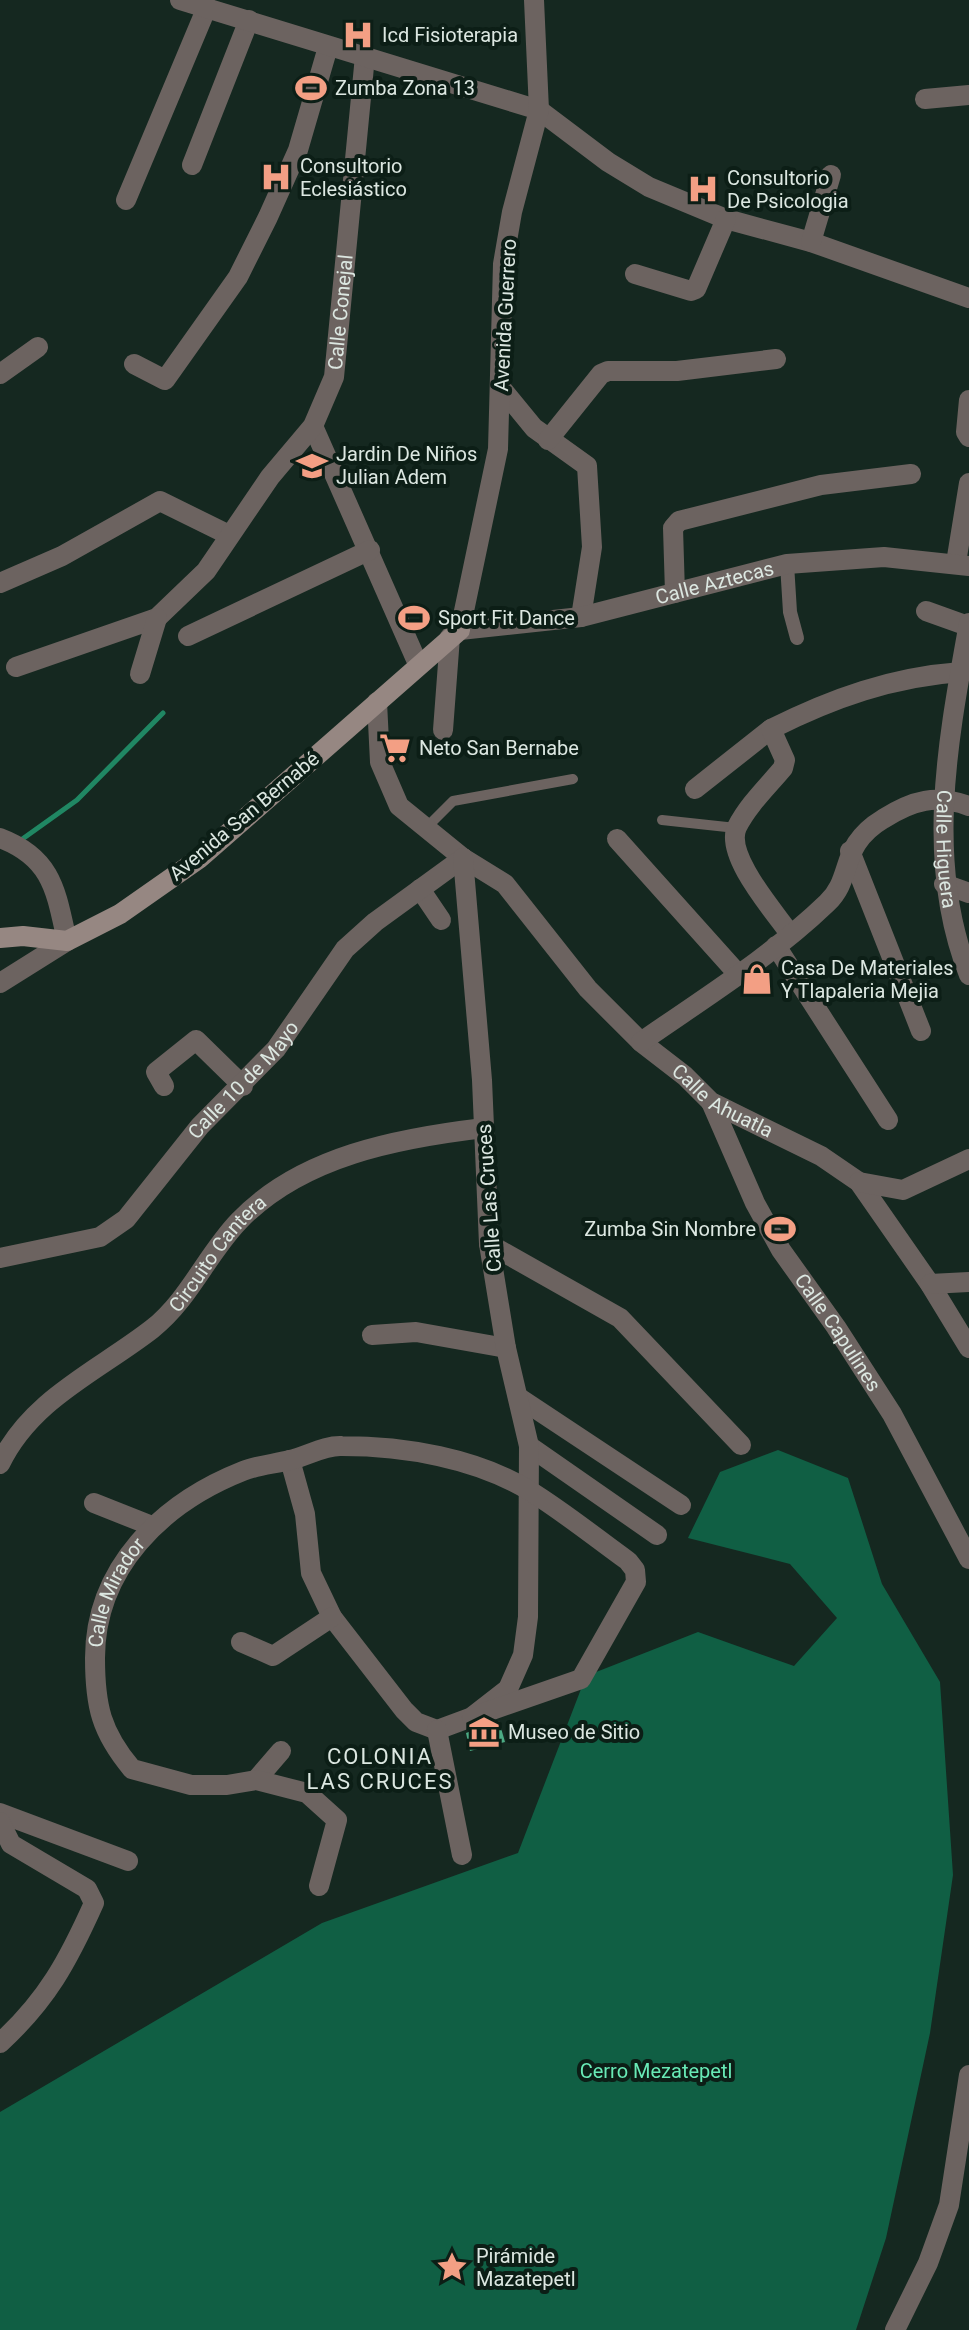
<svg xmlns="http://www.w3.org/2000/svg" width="969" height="2330" font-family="Roboto,sans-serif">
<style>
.forest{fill:#105f44}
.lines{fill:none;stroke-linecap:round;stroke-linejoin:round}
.stream{stroke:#208763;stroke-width:5}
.building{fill:#4cab84}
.service{stroke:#6c6360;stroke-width:10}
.pedestrian{stroke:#6c6360;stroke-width:14}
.minor{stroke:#6c6360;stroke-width:20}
.tertiary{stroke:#6c6360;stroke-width:20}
.secondary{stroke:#968782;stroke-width:20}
.labels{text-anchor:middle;stroke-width:8;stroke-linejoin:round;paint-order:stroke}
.poi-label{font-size:20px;fill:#dce7e1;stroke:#0c1e16;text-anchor:start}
.street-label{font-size:20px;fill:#dce7e1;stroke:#0c1e16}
.park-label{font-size:20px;fill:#68eab6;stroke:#0c1e16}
.neighbourhood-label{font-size:22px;letter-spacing:2px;fill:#dce7e1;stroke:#0c1e16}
</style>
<rect width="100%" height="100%" fill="#152820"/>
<path class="forest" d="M778,1450L848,1478L882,1584L940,1682L953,1875L930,2033L886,2238L856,2330H0V2112L322,1923L518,1853L586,1676L698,1632L794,1666L837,1618L790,1564L688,1538L720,1472Z"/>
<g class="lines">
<path class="stream" d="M21,840L77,800L163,713"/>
</g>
<path class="building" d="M499,1721L505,1742L470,1751L466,1733Z"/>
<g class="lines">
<path class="service" d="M662,820L736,828
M425,829L453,801L573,779"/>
<path class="pedestrian" d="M787,564L790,612L797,638"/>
<g class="minor">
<path d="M925,99L969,95"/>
<path d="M539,110L608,162L649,187L726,219L811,242L969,298"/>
<path d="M192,165L249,20"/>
<path d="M126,200L207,7"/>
<path d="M811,242L831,175"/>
<path d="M635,274L691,291L696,289L726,219"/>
<path d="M134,364L165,380L238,277L268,217L298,150L328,47"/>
<path d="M0,374L38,347"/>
<path d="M502,389L534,428L587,466L592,547L581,617"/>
<path d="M969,400L966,432L969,437"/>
<path d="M313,426L418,664"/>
<path d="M548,440L601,374L608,371H677L776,359"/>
<path d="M956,563L969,483"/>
<path d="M0,583L62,556L160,501L229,535"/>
<path d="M675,593L673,528L679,521L821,485L911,474"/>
<path d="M926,611L968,626"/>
<path d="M188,636L370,550"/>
<path id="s1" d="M16,667L157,618L206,571L270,477L313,426L334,377L365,56"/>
<path d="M140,674L157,618"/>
<path id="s2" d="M377,702L380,762L399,806L463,858L505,884L588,989L641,1042L685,1076L711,1102L821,1156L859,1182L930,1284L969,1348"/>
<path d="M443,730L450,637"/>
<path d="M695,789L771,729"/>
<path d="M0,838C53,858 56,892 67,941L0,983"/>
<path d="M617,839L738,974"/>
<path d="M850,851L921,1031"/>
<path d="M944,884L969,893"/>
<path d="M420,889L441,920"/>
<path d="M790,934C774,911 724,855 737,827C748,805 768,786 783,768L785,760L771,729C833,698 892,677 961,672"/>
<path d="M776,946L888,1120"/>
<path d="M641,1042C704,998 772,956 827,903C854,878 838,846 883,819C913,800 936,794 969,806"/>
<path d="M164,1086L156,1072L196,1040L243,1086"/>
<path id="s3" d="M711,1102L755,1203L781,1250L836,1327L892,1414L969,1559"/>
<path d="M859,1182L903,1190L969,1159"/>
<path d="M489,1244L620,1318L741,1445"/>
<path id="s4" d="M0,1258L100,1237L126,1219L200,1126L276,1049L345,949L375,922L463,858"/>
<path d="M930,1284L969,1282"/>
<path d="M372,1335L416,1332L506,1348"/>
<path d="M518,1397L681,1505"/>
<path d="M529,1446L657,1535"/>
<path d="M290,1460L305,1514L311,1573L332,1617L404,1710L416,1722L437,1730"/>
<path id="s5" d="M0,1464C31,1399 98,1371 152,1329C189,1300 207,1254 239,1221C301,1156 399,1138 484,1128"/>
<path d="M94,1503L152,1526"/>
<path d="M241,1642L273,1656L332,1617"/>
<path d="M437,1730L472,1717L508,1689L523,1655L528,1617L529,1446L506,1348L489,1244L482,1080L463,858"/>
<path d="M437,1730L462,1855"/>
<path d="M256,1780L281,1751"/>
<path d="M0,1813L128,1861"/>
<path d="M0,1822L11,1844L87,1889L94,1903C68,1961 47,2000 0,2043"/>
<path id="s6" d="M319,1886L337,1820L307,1793L256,1780L227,1785H191L132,1769C101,1732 95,1706 95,1658C95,1568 162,1503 243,1471C258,1465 275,1464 290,1460C307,1456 325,1445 342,1446C404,1446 476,1458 530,1491C564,1512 596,1538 628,1561L635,1570L636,1582L581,1679L472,1717"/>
<path d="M895,2330L928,2263L949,2205L969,2075"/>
</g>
<g class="tertiary">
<path d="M180,0L539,110"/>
<path id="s7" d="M534,0L539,110L512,212L503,264L498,449L460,630L581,617L787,564L884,557L969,566"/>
<path id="s8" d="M969,623C948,740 924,862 969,975"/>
</g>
<path class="secondary" d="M0,938L23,936L67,941L120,914L200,858L460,630"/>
</g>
<defs>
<symbol id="hospital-bare" viewBox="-9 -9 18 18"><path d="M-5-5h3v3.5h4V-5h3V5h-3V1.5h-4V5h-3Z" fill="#f39f84" stroke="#0c1e16" stroke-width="2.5" paint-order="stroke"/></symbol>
<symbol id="stadium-bare" viewBox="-9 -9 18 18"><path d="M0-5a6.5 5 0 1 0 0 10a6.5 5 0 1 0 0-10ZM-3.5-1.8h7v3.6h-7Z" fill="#f39f84" stroke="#0c1e16" stroke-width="2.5" paint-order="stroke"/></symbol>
<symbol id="school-bare" viewBox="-9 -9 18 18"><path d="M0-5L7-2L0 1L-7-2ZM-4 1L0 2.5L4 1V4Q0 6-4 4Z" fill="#f39f84" stroke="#0c1e16" stroke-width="2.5" paint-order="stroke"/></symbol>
<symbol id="supermarket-bare" viewBox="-9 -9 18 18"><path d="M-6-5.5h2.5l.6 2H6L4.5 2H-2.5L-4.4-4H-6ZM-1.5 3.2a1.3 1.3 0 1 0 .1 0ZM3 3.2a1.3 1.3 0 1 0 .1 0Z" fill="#f39f84" stroke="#0c1e16" stroke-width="2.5" paint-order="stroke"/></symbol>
<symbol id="shop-bare" viewBox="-9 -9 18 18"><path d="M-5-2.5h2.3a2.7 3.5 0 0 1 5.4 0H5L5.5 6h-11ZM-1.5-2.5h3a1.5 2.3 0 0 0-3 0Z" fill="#f39f84" stroke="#0c1e16" stroke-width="2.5" paint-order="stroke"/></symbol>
<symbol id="museum-bare" viewBox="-9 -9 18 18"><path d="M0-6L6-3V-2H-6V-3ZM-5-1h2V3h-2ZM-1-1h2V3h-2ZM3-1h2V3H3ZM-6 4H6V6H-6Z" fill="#f39f84" stroke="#0c1e16" stroke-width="2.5" paint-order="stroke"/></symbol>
<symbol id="sight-bare" viewBox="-9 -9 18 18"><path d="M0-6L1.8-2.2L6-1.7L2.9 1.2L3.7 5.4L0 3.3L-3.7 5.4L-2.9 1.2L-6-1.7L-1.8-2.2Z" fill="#f39f84" stroke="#0c1e16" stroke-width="2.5" paint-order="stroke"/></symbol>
</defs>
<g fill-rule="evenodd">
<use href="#hospital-bare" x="336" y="13" width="44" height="44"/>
<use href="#stadium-bare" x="289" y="66" width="44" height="44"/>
<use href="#hospital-bare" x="254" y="155" width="44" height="44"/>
<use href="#hospital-bare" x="681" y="167" width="44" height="44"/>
<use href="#school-bare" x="290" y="444" width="44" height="44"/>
<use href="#stadium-bare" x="392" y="596" width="44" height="44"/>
<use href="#supermarket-bare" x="373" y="726" width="44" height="44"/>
<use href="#shop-bare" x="735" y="957" width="44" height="44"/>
<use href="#stadium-bare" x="758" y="1207" width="44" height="44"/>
<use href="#museum-bare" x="462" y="1710" width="44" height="44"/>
<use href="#sight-bare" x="430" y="2245" width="44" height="44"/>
</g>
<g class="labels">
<g class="poi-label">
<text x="382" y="42">Icd Fisioterapia</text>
<text x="335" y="95">Zumba Zona 13</text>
<text x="300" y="173">Consultorio<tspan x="300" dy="23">Eclesiástico</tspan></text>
<text x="727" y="185">Consultorio<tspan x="727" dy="23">De Psicologia</tspan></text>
<text x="336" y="461">Jardin De Niños<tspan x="336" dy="23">Julian Adem</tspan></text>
<text x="438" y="625">Sport Fit Dance</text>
<text x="419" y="755">Neto San Bernabe</text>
<text x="781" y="975">Casa De Materiales<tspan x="781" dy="23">Y Tlapaleria Mejia</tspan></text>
<text x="756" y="1236" text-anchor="end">Zumba Sin Nombre</text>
<text x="508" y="1739">Museo de Sitio</text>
<text x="476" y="2263">Pirámide<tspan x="476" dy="23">Mazatepetl</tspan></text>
</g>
<g class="street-label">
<text dy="7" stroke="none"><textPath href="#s1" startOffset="516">Calle Conejal</textPath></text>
<text transform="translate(505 315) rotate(-87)" y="7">Avenida Guerrero</text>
<text dy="7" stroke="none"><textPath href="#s7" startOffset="898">Calle Aztecas</textPath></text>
<text transform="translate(244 816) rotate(-40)" y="7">Avenida San Bernabé</text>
<text dy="7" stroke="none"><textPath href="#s8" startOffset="228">Calle Higuera</textPath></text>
<text dy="7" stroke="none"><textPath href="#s4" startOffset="316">Calle 10 de Mayo</textPath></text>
<text dy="7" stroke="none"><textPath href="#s2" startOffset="550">Calle Ahuatla</textPath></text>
<text transform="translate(489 1198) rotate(-94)" y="7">Calle Las Cruces</text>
<text dy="7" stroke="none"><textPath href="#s5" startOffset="306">Circuito Cantera</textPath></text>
<text dy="7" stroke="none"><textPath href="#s3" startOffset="264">Calle Capulines</textPath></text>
<text dy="7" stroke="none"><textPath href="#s6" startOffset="478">Calle Mirador</textPath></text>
</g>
<g class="park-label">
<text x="656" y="2078">Cerro Mezatepetl</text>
</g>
<g class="neighbourhood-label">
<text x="380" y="1764">COLONIA<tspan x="380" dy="25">LAS CRUCES</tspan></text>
</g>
</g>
</svg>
